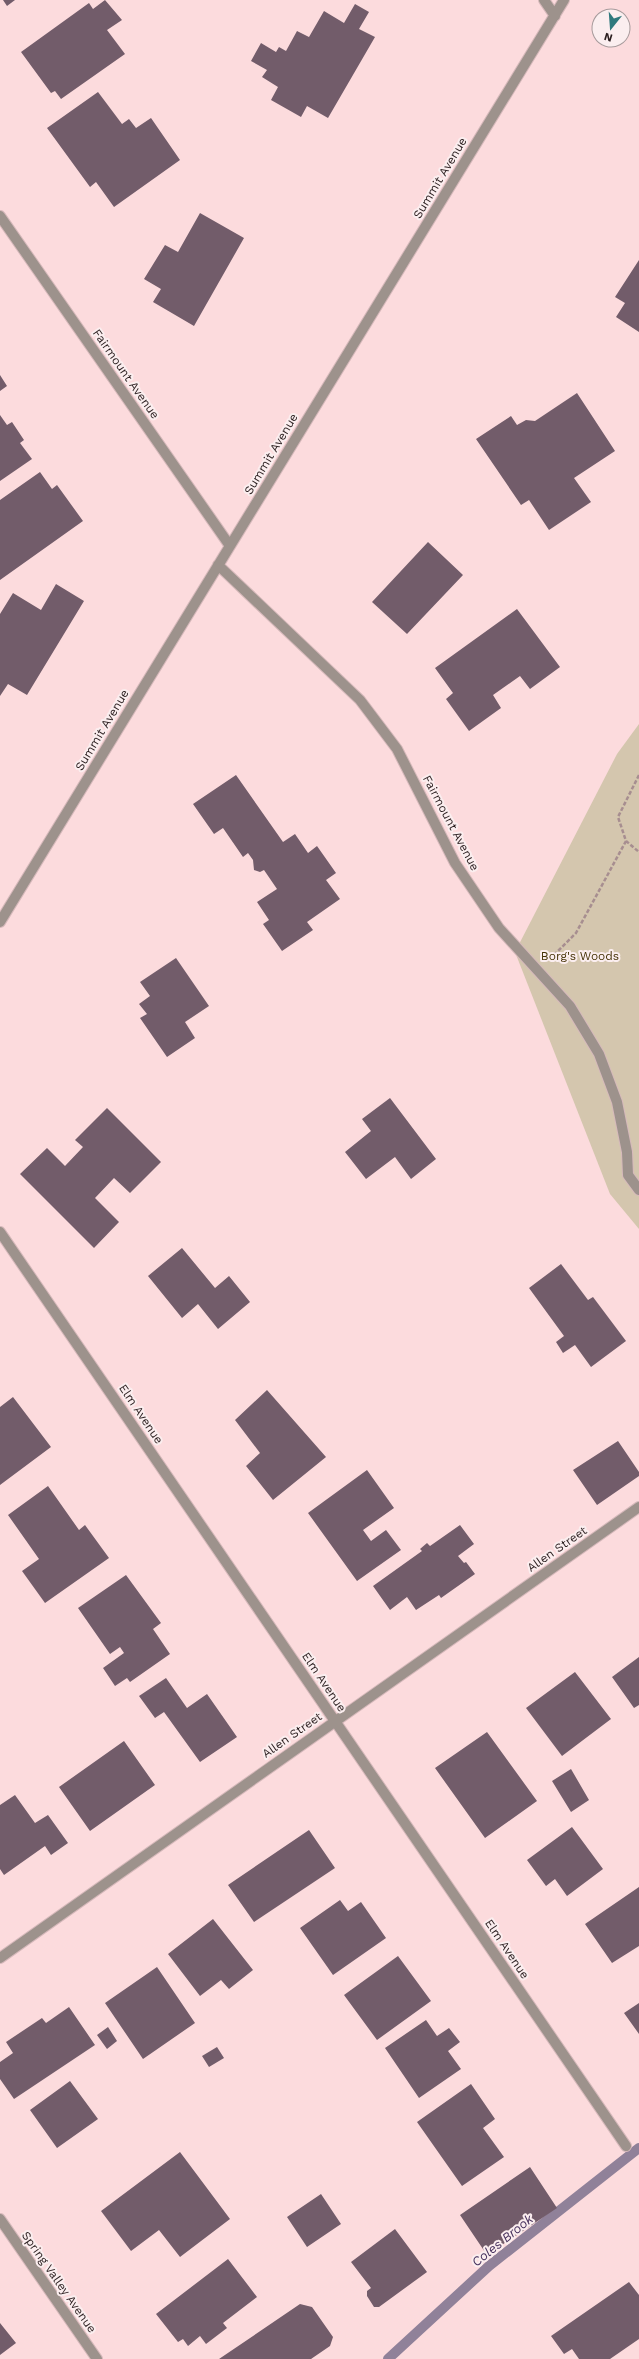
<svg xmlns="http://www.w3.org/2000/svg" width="639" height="2359" font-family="'Work Sans',sans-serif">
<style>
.green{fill:#d4c6ae}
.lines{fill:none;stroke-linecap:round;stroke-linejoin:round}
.stream{stroke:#908199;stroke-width:10}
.building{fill:#725c6a}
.minor-casing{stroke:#d6b9bb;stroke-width:12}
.tertiary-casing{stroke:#d6b9bb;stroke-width:12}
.path{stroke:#a78e90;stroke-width:2.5;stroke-dasharray:4 2;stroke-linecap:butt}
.minor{stroke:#9d928c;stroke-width:10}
.tertiary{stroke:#9d928c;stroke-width:10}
.labels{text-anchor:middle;stroke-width:4;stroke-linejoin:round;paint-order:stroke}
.street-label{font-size:12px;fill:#2a1e1f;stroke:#fbeeef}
.park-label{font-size:12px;fill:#443105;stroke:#fbeeef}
.water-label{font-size:13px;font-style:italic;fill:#46305d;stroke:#fbeeef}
</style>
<rect width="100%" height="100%" fill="#fcdbdd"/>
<path class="green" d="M639,724V1229L610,1194L515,952L617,754Z"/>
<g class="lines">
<path class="stream" d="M388,2359L489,2266L639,2148"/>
</g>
<path class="building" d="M3,0H15L7,6Z
M105,0L122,20L107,30L125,54L61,99L55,91L51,93L21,52L89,3L93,9Z
M355,4L369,12L359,29L375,37L328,118L307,106L301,117L271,100L278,87L262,77L267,70L251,61L261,43L276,52L279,47L286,51L297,31L309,37L324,11L344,23Z
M98,92L122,124L129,119L136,128L151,118L180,160L114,207L96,182L90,187L47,128Z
M200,213L244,238L194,326L153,302L161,289L144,279L165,245L178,252Z
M639,260V332L616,317L625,303L615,297Z
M0,375L7,386L0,391Z
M577,393L615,451L574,478L591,502L549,530L529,500L521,505L476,439L511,416L517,425L526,420L535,421Z
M0,415L7,425L12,422L24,440L20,443L32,459L0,481Z
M40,472L52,489L57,485L83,521L0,580V500Z
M428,542L463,575L407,634L372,602Z
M56,584L84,601L27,695L8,684L0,696V614L13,593L41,610Z
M517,609L560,667L530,689L520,676L493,695L501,708L469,731L446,699L453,693L435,668Z
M236,775L283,842L295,834L308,853L317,846L336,873L326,880L340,899L307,922L313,930L282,951L263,924L269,920L257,902L277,889L264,870L260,872L254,870L253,860L248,853L243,857L223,828L214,834L193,804Z
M176,958L209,1006L185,1022L195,1038L167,1057L140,1018L147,1014L139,1004L150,996L140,982Z
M390,1098L436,1159L411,1179L395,1157L366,1179L345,1152L371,1131L362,1119Z
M107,1108L161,1162L130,1193L114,1178L95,1198L119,1222L94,1248L20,1174L47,1148L65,1166L83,1147L75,1140Z
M182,1248L215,1288L229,1276L250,1302L218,1329L198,1304L182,1318L148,1276Z
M561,1264L588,1300L593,1297L626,1341L591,1367L575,1345L563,1353L556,1342L564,1336L529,1288Z
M267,1390L326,1457L273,1500L246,1466L260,1453L235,1420Z
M13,1397L51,1447L0,1485V1407Z
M618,1441L639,1472V1476L597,1505L573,1470Z
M367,1470L394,1508L363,1530L371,1541L386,1530L401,1550L357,1581L308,1513Z
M48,1486L79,1530L85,1525L109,1558L45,1603L22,1571L39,1559L8,1515Z
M460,1525L474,1544L458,1556L464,1563L466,1562L475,1574L441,1598L439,1595L416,1610L407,1597L390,1610L373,1586L422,1551L420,1549L427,1543L430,1546Z
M126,1575L161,1623L153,1629L170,1654L130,1682L127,1678L115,1686L103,1668L124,1653L120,1647L110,1654L78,1608Z
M639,1657V1705L634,1708L612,1677Z
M575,1672L611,1719L562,1756L526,1708Z
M166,1678L187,1708L207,1694L237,1737L200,1762L164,1712L155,1718L139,1696Z
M487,1732L537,1801L485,1838L435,1768Z
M124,1741L155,1785L90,1831L59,1787Z
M571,1769L589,1800L571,1812L552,1781Z
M15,1795L35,1823L48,1815L68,1843L51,1855L45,1846L4,1875L0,1869V1805Z
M572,1827L603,1869L567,1896L555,1879L546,1886L527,1860Z
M309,1830L335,1868L254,1922L228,1885Z
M639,1887V1946L612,1963L585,1924Z
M340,1900L348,1911L361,1902L386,1938L333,1975L300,1928Z
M213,1919L253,1970L229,1989L221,1980L200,1996L168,1954Z
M398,1956L431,2001L377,2040L344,1995Z
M157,1967L195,2023L143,2059L105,2003Z
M639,2003V2034L624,2013Z
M69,2007L95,2045L14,2099L0,2079V2062L13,2053L6,2042L42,2018L46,2023Z
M426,2020L437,2036L449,2028L460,2042L448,2051L461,2069L419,2098L385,2048Z
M108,2027L117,2041L107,2049L97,2035Z
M217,2047L224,2058L209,2067L202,2056Z
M70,2081L98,2119L57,2148L30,2110Z
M471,2084L495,2119L483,2128L504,2157L462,2186L417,2122Z
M180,2152L230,2219L180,2257L159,2230L131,2251L101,2211Z
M530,2167L557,2208L487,2255L460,2215Z
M321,2194L341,2224L307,2247L287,2217Z
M395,2229L427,2272L379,2307H374L367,2296V2291L371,2288L351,2262Z
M228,2259L257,2297L223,2323L227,2328L206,2344L200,2336L188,2346L183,2339L178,2342L156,2314Z
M629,2282L639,2295V2339L610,2359H579L572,2349L564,2354L551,2336Z
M300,2304L312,2307L333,2337L330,2346L311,2359H219Z
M0,2323L16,2343L0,2355Z"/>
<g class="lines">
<defs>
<path id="minor" d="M544,0L555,16
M0,216L230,546
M218,565L360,700L397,749L455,863L499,928L570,1006L599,1054L617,1102L627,1152L628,1175L639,1190
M0,922L564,0
M0,1232L626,2146
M0,1958L639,1507"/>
<path id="tertiary" d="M0,2219L97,2359"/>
</defs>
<use href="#minor" class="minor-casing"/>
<use href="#tertiary" class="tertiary-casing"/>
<path class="path" d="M639,775L618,817L626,841L639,852
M554,955L576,933L626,841"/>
<use href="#minor" class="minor"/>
<use href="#tertiary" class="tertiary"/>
</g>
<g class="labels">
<g class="street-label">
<text transform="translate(440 178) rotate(-59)" y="4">Summit Avenue</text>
<text transform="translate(126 374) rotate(55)" y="4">Fairmount Avenue</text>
<text transform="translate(271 454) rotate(-59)" y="4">Summit Avenue</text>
<text transform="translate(102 730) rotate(-59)" y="4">Summit Avenue</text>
<text transform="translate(451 823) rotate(62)" y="4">Fairmount Avenue</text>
<text transform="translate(141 1414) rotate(56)" y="4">Elm Avenue</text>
<text transform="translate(557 1549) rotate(-35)" y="4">Allen Street</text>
<text transform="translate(324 1682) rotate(56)" y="4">Elm Avenue</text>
<text transform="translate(292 1735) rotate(-35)" y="4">Allen Street</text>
<text transform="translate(507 1949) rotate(56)" y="4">Elm Avenue</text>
<text transform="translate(59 2282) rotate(55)" y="4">Spring Valley Avenue</text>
</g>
<g class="park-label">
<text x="580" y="960">Borg's Woods</text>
</g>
<g class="water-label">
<text transform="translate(502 2240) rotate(-39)" y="5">Coles Brook</text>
</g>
</g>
<g transform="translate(611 28) rotate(197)"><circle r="19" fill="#fbeeef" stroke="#a79b9c"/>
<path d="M0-3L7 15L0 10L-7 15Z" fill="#2f797d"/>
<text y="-6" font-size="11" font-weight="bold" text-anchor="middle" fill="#2a1e1f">N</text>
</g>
</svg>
